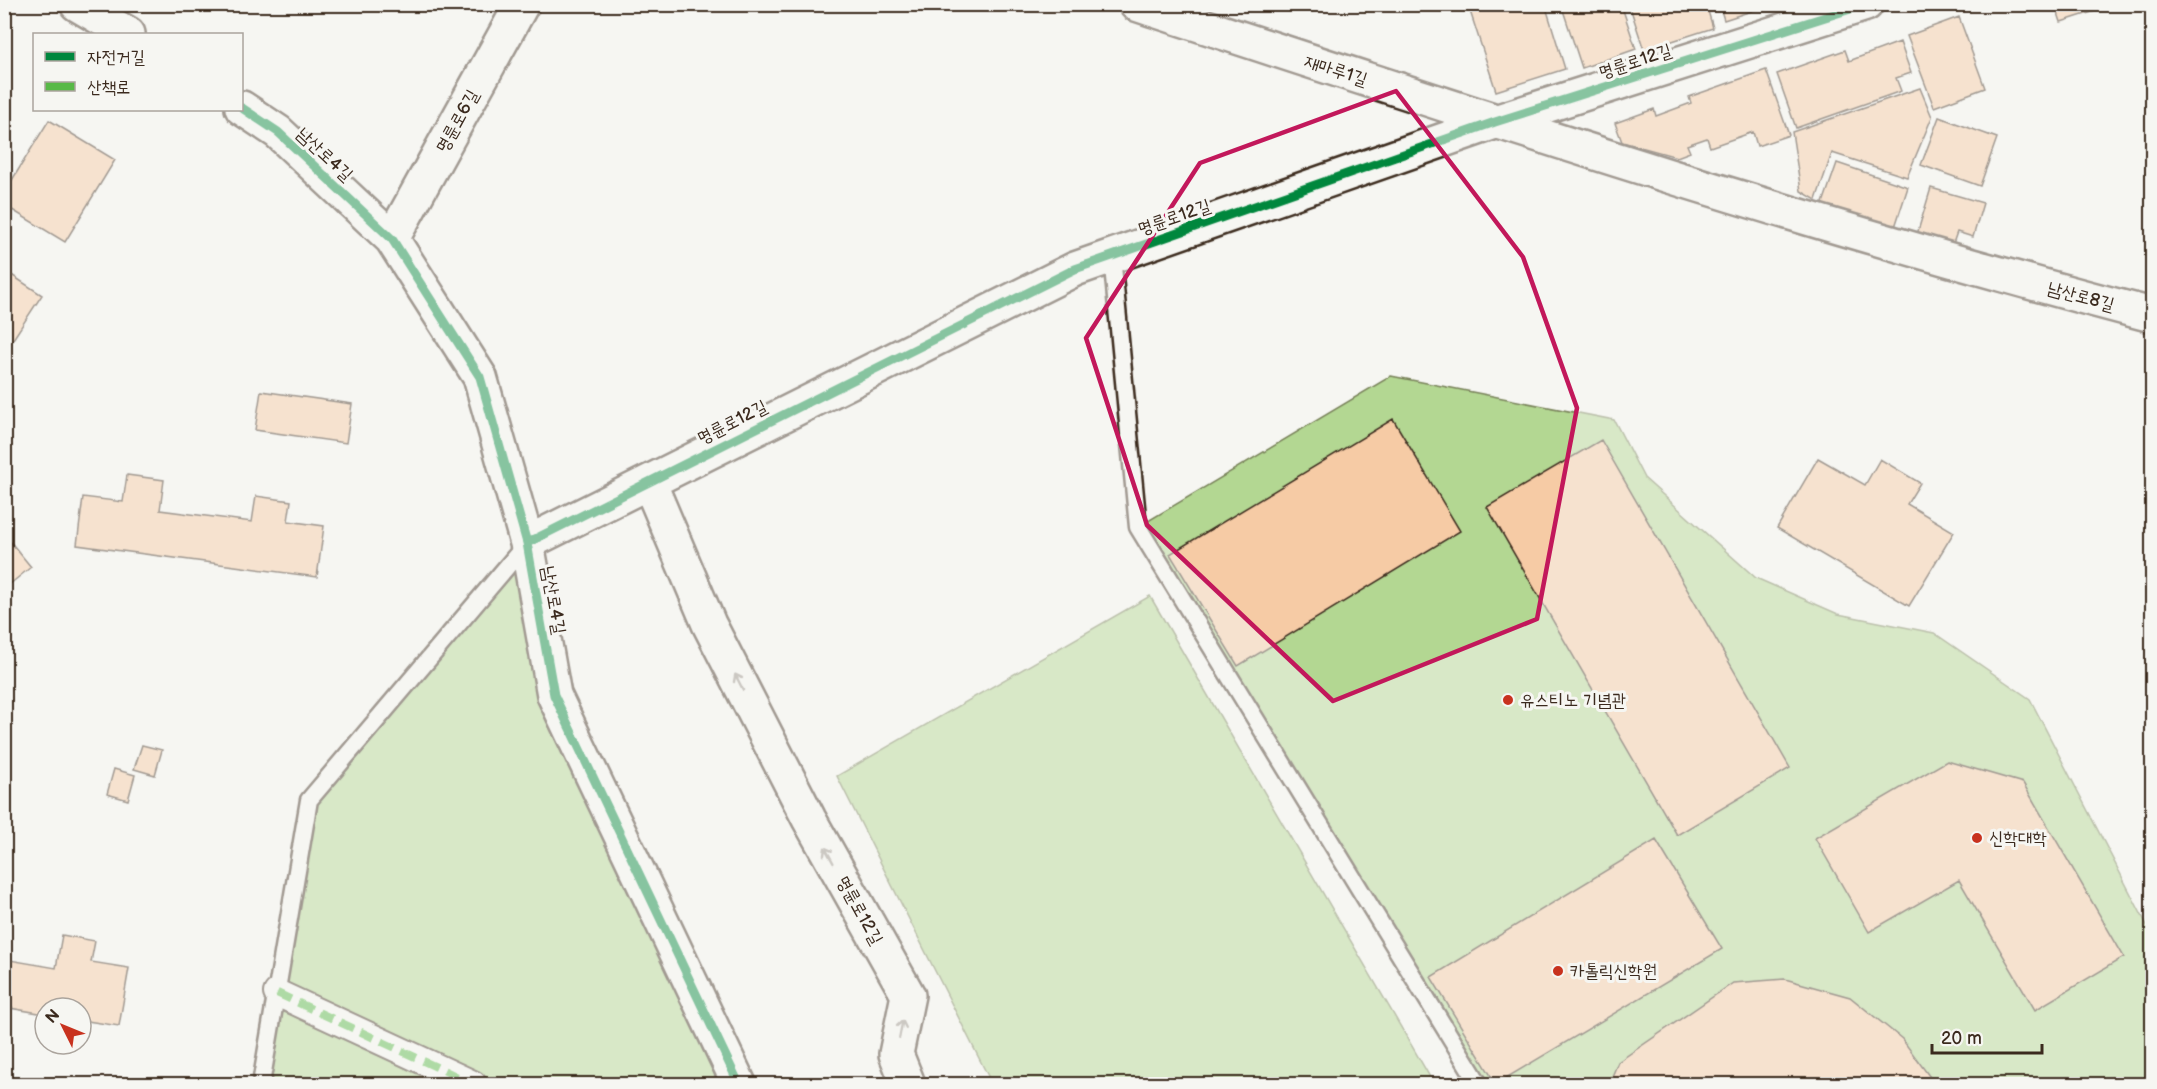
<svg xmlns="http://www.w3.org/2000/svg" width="2157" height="1089" font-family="'Balsamiq Sans','Poor Story',sans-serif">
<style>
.green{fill:#b3d792;stroke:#778058;stroke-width:1.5}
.building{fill:#f6cba5;stroke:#3b2a1e;stroke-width:1.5}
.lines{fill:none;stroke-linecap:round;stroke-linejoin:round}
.service-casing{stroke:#3b2a1e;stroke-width:21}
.pedestrian-casing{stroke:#3b2a1e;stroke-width:30}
.minor-casing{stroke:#3b2a1e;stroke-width:38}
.service{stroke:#f6f6f2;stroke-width:16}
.pedestrian{stroke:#f6f6f2;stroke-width:26}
.minor{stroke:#f6f6f2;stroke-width:33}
.quiet{stroke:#58b947;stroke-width:8;stroke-dasharray:15 8;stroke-linecap:butt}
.cycleway-casing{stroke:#f6f6f2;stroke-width:13}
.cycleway{stroke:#00873e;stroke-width:9}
.oneway{stroke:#989088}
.marked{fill:none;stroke:#c2185b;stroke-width:4.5;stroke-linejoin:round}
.poi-dot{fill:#c8321e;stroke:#f6f6f2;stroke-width:2}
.labels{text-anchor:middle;stroke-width:6;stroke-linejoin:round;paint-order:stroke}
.street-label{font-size:18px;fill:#3b2a1e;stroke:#f6f6f2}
.poi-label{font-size:18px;fill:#3b2a1e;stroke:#f6f6f2;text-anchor:start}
</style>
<rect width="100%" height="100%" fill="#f6f6f2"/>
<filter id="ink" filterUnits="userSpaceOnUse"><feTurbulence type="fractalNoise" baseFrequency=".0167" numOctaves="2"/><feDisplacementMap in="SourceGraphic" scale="12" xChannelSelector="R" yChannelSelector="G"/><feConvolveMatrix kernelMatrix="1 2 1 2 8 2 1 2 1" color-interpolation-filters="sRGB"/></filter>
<g filter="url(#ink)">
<path class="green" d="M1391,376L1614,420L1644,478L1756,578L1838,614L1934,633L2030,699L2152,935V1084H1479L1138,527Z
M527,543L554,695L739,1084H262L309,800Z
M1150,596L1434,1084H992L837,776Z"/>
<path class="building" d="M1491,4H1545L1565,69L1496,91L1470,11Z
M1561,4H1621L1636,49L1582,68Z
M1629,4H1706L1713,28L1644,50Z
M1719,4H1773L1724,20Z
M2055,4H2117L2061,22Z
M1959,17L1985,88L1934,107L1907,36Z
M1900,42L1911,73L1896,78L1901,91L1796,128L1777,74L1845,50L1849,61Z
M1766,70L1789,135L1757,146L1753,132L1710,147L1707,138L1687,145L1690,152L1677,157L1622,142L1615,123L1654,109L1656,116L1691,103L1689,97Z
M1920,88L1932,117L1907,177L1832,153L1816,200L1801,191L1792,132Z
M1939,117L1997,138L1980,186L1921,165Z
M49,120L115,160L65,242L4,205V193Z
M1837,163L1908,187L1894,230L1822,206Z
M1931,188L1983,203L1973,237L1957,232L1950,252L1915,241Z
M4,270L42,295L4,353Z
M261,391L352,404L346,443L255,430Z
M1393,419L1460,531L1238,666L1170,554Z
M1601,440L1790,768L1677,835L1487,507Z
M1818,458L1865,485L1880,459L1920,483L1907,504L1954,532L1909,606L1777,528Z
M127,475L164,480L160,510L252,522L256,496L291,501L288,521L324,526L317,577L77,545L83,497L123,502Z
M4,534L31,567L4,589Z
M142,745L162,750L155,775L134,769Z
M1947,761L2023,783L2124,957L2035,1010L1959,880L1869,932L1815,838Z
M114,769L135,775L128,800L107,794Z
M1656,840L1722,949L1496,1084L1431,977Z
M62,935L95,941L91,962L129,968L119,1026L81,1020V1008H45V1014L4,1007V990L10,960L56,968Z
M1785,979L1850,997L1902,1039L1935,1084H1609L1618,1062L1733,983Z"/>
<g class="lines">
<defs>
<path id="service" d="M1112,256L1138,527L1479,1084
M261,1084L309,800L527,543"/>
<path id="pedestrian" d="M277,993L473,1084"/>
<path id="minor" d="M77,4L128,34
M1136,4C1472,114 1810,226 2152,315
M242,108L278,132L392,239L480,377L527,543L554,695L739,1084
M392,239L522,4
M649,482L709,624L809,819L908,995L896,1054L908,1084
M527,543L1075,269L1495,122L1866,4"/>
</defs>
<use href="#service" class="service-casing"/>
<use href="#pedestrian" class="pedestrian-casing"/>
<use href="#minor" class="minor-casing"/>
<use href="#service" class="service"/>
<use href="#pedestrian" class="pedestrian"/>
<use href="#minor" class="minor"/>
<path class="quiet" d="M277,993L473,1084"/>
<defs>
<path id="cycleway" d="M242,108L278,132L392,239L480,377L527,543L554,695L739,1084
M527,543L1075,269L1495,122L1866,4"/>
</defs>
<use href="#cycleway" class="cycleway-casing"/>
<use href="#cycleway" class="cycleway"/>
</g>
<defs><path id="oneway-shaft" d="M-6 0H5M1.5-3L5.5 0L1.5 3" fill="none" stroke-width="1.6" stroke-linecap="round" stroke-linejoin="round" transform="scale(1.5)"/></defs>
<g class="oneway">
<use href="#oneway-shaft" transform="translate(739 682) rotate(-117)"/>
<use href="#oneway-shaft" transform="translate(829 855) rotate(-119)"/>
<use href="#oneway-shaft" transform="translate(901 1029) rotate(-79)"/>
</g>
</g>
<path d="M0 0H2157V1089H0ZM1396,91L1523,257L1577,408L1537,619L1333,701L1147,525L1086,338L1200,163Z" fill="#f6f6f2" fill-opacity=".55" fill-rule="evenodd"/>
<path class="marked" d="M1396,91L1523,257L1577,408L1537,619L1333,701L1147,525L1086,338L1200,163Z"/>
<g class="poi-dot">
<circle cx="1508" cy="700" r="6"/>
<circle cx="1977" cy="838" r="6"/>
<circle cx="1558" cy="971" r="6"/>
</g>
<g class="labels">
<g class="street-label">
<text transform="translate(1635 61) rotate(-18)" y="6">명륜로12길</text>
<text transform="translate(1336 70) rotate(18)" y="6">재마루1길</text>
<text transform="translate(457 121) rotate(-61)" y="6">명륜로6길</text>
<text transform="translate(325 154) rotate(43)" y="6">남산로4길</text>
<text transform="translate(1174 217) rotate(-19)" y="6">명륜로12길</text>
<text transform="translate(2081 296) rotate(15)" y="6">남산로8길</text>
<text transform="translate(732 422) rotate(-27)" y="6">명륜로12길</text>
<text transform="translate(554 600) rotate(80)" y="6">남산로4길</text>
<text transform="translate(860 910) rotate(61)" y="6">명륜로12길</text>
</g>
<g class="poi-label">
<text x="1520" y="706">유스티노 기념관</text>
<text x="1989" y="844">신학대학</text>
<text x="1570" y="977">카톨릭신학원</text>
</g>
</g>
<rect width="2157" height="1089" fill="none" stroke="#f6f6f2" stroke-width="24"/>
<rect x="12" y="12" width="2133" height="1065" fill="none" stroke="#3b2a1e" stroke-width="2" filter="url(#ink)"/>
<rect x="33" y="33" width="210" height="78" fill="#f6f6f2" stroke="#aba49d" stroke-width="1.5"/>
<rect x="45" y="52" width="30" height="9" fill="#00873e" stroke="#aba49d" stroke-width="1.5"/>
<text x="87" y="63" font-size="18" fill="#3b2a1e">자전거길</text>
<rect x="45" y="82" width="30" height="9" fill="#58b947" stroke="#aba49d" stroke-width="1.5"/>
<text x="87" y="93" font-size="18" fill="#3b2a1e">산책로</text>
<g transform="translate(63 1026) rotate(313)"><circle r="28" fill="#f6f6f2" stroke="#aba49d" stroke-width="1.5"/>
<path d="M0-4.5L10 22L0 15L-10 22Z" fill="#c8321e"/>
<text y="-9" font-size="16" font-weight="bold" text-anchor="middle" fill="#3b2a1e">N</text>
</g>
<path d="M1932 1044v9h110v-9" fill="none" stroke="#3b2a1e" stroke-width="3"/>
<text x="1941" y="1044" font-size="18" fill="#3b2a1e" stroke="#f6f6f2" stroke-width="4.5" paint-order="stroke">20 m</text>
</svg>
